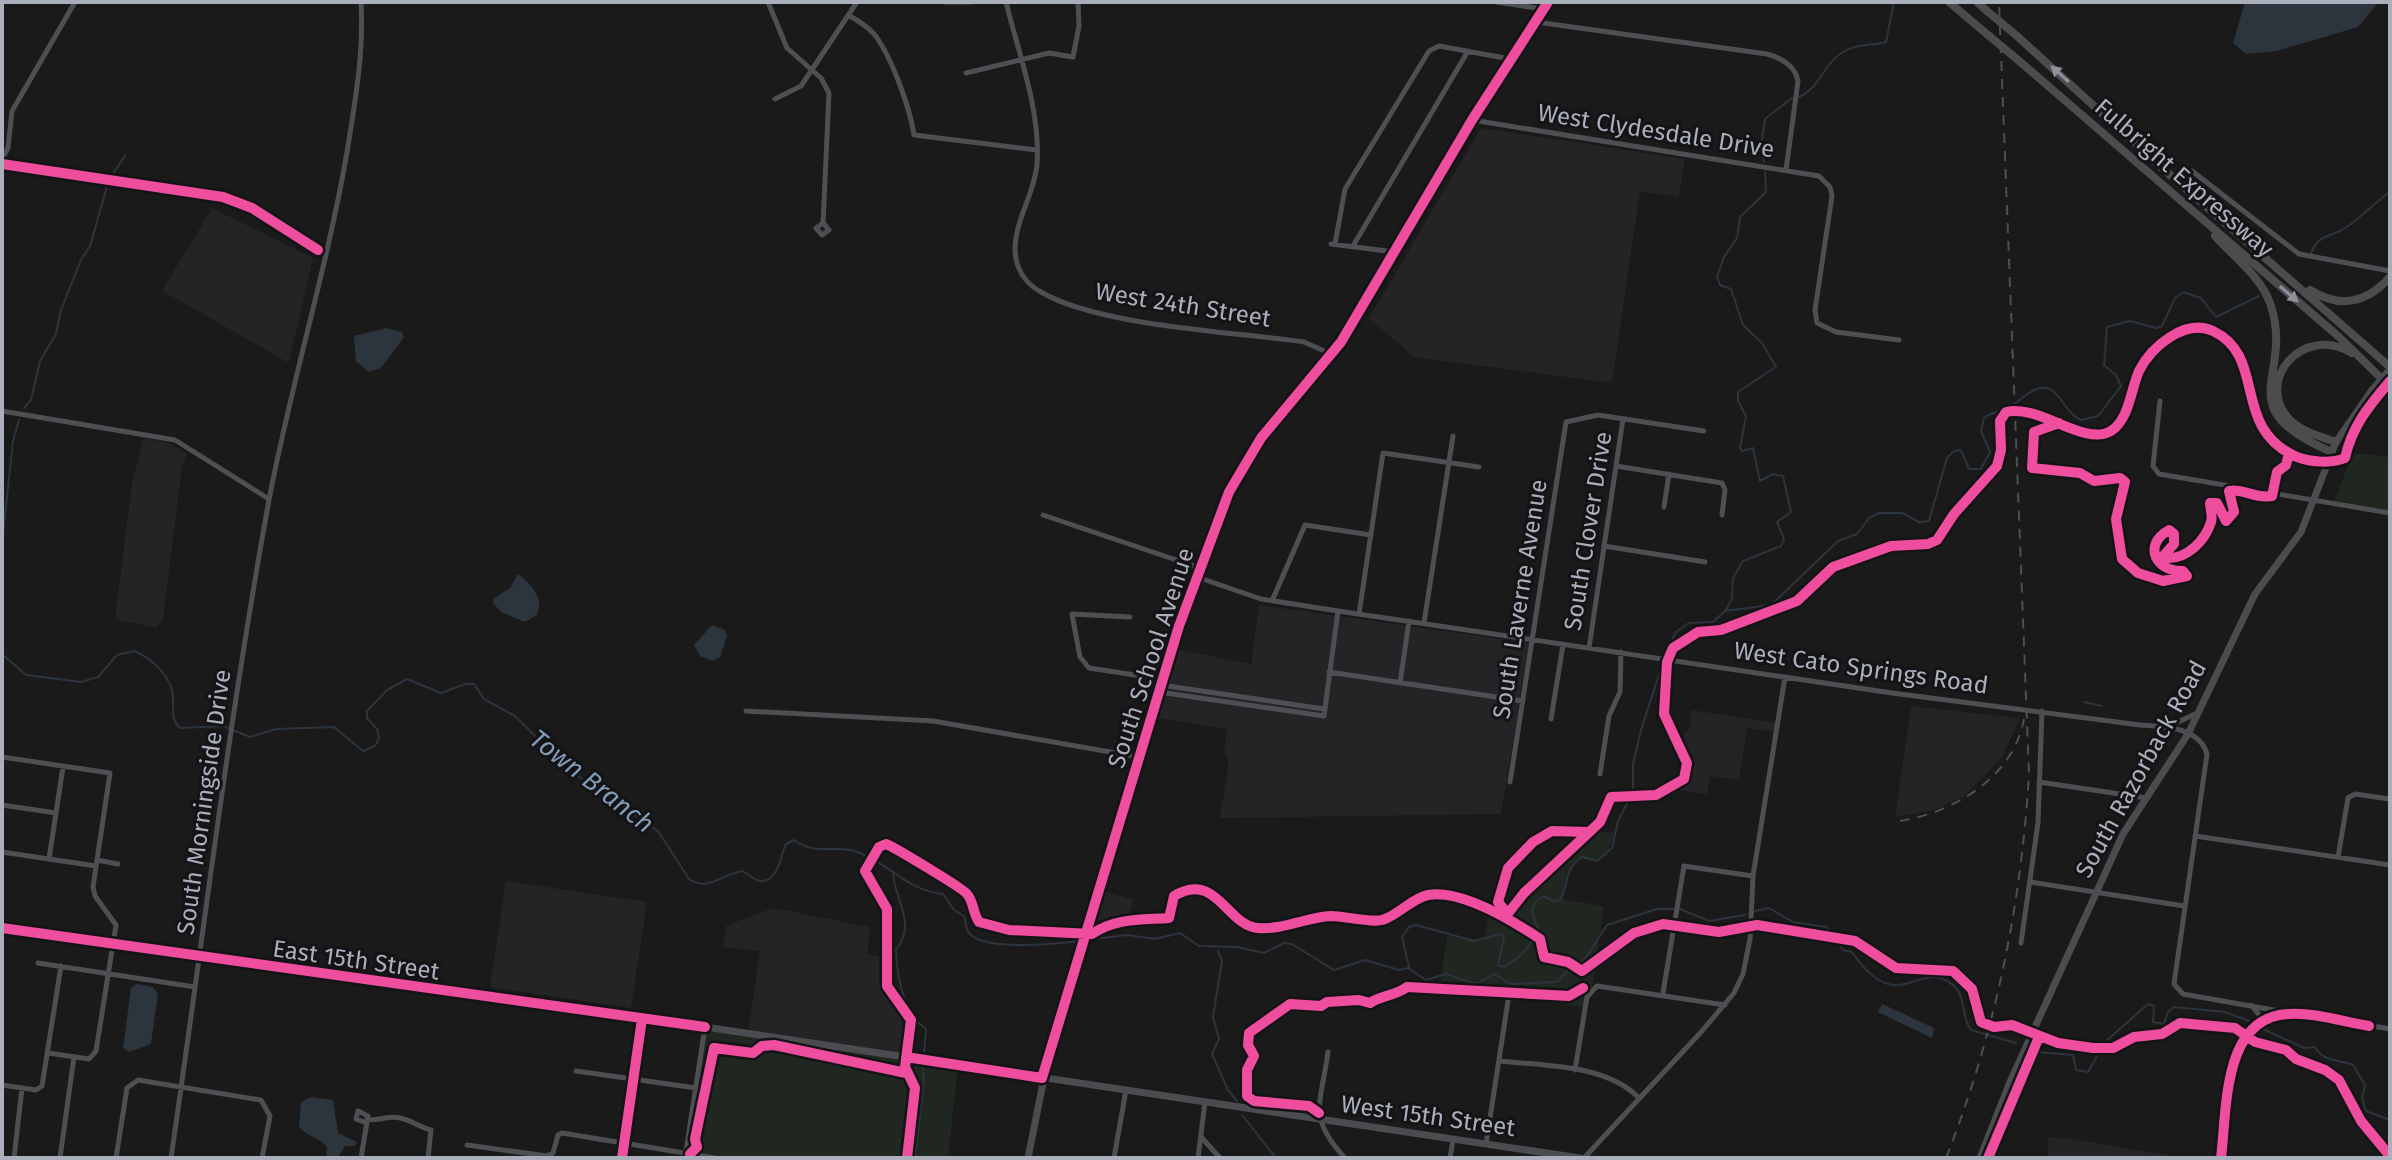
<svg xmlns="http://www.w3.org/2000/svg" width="2392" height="1160" font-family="'Fira Sans',sans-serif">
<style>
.built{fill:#242426}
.green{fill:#202721}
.water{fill:#2c343d}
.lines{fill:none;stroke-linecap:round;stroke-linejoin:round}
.stream{stroke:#2c343d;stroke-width:2}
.minor{stroke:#4e4f53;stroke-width:5}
.major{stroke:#4b4c4f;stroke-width:7}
.highway{stroke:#4c4c4f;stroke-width:8}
.rail{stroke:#4e4f52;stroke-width:2;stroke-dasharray:10 8;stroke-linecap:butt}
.major-bridge{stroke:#4b4c4f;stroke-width:7}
.highway-bridge{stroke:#4c4c4f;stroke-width:8}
.cycleway-casing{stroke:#141416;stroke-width:15}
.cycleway{stroke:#ef4d9e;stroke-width:10}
.oneway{fill:#8e919b}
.labels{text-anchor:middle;stroke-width:6;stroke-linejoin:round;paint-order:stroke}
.street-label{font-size:24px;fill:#abafbb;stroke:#141416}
.water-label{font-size:26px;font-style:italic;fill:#829cb6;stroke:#141416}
</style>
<rect width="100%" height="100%" fill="#1a1a1a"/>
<path class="built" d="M1481,128L1685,159L1679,197L1640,191L1612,383L1414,357L1369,318Z
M212,208L313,258L289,363L162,291Z
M143,438L169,443L187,454L182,467L163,618L157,628L115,619L132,483Z
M1259,605L1529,643L1501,814L1220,818L1228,767L1227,754L1224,753L1227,729L1151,717L1172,648L1251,664Z
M1911,706L2020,718L2002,757L1965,796L1934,810L1895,817Z
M1691,710L1778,723L1776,732L1747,728L1739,780L1710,776L1707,794L1671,789L1684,779L1688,770L1676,743L1690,728Z
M506,881L647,902L631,1008L490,987Z
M1098,890L1134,900L1127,920L1109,924L1090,916Z
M774,908L870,927L867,954L886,958L884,988L907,1016L903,1057L748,1034L760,951L722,947L727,925Z
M2048,1137L2074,1139L2183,1158H2048Z"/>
<path class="green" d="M2353,453L2390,457V511L2334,501Z
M1585,832H1615L1606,856L1593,861L1582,857L1567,872L1561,899L1604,906L1592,988L1585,1007L1440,985L1447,936L1485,940L1491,900L1512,902Z
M705,1027L958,1065L948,1158H685Z"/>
<path class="water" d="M2245,2H2379L2358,27L2277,51L2246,54L2233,43Z
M386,328L402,332L404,337L381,368L368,372L356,361L354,336Z
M518,574C530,583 545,598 537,615L525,622L501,612L493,603L494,598L510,588Z
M712,625L725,630L727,636L720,657L713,661L700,656L694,645Z
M136,984L153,987L158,994L151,1044L129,1052L123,1048L131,988Z
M1882,1004L1934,1028L1932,1038L1878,1012Z
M310,1097L333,1100L338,1133L357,1142L355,1146H345L338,1158H326L327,1147C319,1137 307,1137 299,1127L301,1102Z"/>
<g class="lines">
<path class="stream" d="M1799,97C1820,88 1824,63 1843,52C1858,43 1872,46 1886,42L1894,2
M1764,162L1761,147L1765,119L1792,98
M110,178L125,156
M2311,253C2318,234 2332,237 2345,228C2361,218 2374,203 2390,192
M24,408L31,400L40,361L56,334L61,310L81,260L90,246L108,183
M2,544L13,441L19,420
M1725,611L1732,599L1733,578L1743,561L1781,546L1784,539L1777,522L1791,512L1783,476L1773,474L1760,481L1753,448L1742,451L1740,448L1746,416L1738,401V392L1776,367L1762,343L1743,325L1731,289L1720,285L1717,277L1724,257L1737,238L1740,217L1766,192L1765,172
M2,654L26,675L81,682L98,677L117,655L134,651C152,658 173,678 173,698C174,711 170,718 180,728L223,726L250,737L276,729L334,727L363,751L375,746L379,738L377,729L367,718V711L387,690L407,679L441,693L465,684H474L484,699L515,716L568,769L658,831L689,879C708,892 722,874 742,871C748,873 753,880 760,881C779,882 780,856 786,844L794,840C817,857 836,843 860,853C893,866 906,890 943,894L954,910L964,916C966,922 965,929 970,934C986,951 1056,944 1078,941
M2084,702L2102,706
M893,871C893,899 918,922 896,950C897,976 903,1013 926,1029L924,1053
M1680,909L1709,921L1745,915
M1751,912L1769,908L1793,922L1827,927L1843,950L1852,952C1898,1020 1919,957 1953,985C1966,995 1961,1017 1971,1030L2016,1043
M1085,940L1127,935L1155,939L1180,933L1199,946L1237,947L1264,953L1284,943L1292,944L1334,970L1365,960L1399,970L1408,968L1426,980L1446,974L1476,984L1494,974L1511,984L1557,982L1571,967L1585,959L1607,925L1657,909H1674
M1218,950L1222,961L1213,1017L1219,1039L1212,1054L1228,1090L1237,1101
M1409,967L1402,937L1409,927L1416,925L1474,941L1501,934L1504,937L1498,965L1504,967C1522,957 1530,947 1538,929C1533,914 1526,906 1544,896L1555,902L1561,899C1569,881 1564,870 1582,857L1597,861L1612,848L1618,821L1633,792V764L1641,730L1667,650L1676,632L1689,623L1713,622L1725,611L1771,605L1838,541L1857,534L1869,518L1879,513H1902L1919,522L1929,521L1947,458L1954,451L1961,450L1969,469H1981L1990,452L1981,431L1984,418C1992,412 2000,412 2008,408C2021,402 2038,378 2054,392C2064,401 2067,413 2081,420L2098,416L2121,386L2116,375L2104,365L2107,327L2130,321L2156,328L2162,326L2175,298L2183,292L2201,298L2216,317L2259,296
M2263,1029L2304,1048L2315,1047C2324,1063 2339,1059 2353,1065L2365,1085L2362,1098L2366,1111L2390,1120
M2035,1052L2073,1055L2076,1070L2088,1072L2105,1042L2148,1004L2154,1006L2153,1022L2164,1024L2168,1012L2174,1007L2225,1012L2249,1021
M1242,1115L1276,1158
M915,1158L924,1079L922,1066"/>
<path class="minor" d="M768,2L787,48L821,78L829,93L823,223L829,230L822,235L816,228L823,223
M945,2H972
M1006,2C1018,52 1041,111 1037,164C1035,195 1010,227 1016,259C1019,273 1028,285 1041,292C1098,326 1236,332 1304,342L1331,354
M1497,2L1543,9
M848,15C857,20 867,26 874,34C891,55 910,108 914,135L1037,150
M1536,22L1767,54C1781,58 1795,65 1798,81L1786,170
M966,73L1049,53L1073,57L1079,26L1078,2
M775,99L801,86L857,2
M1472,120L1819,176L1830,187L1832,196L1815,310L1817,323L1836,332L1899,340
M2,159L8,148L12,111L75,2
M2192,171L2299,254L2390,271
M1331,244L1395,252
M1335,244L1345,189L1429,51L1439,46L1510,59
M1353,246L1468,51
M2160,401L2153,466L2159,474L2390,513
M2,411L175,440L269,499
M1616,466L1722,483L1725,490L1722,515
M1664,507L1669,474
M1043,515L1200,568
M1604,546L1705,562
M1197,577L1261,599L1338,611L1892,693L2140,725C2163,727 2199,726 2207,754L2174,984L2183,994L2290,1013
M1272,601L1305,525L1371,535
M1359,614L1383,453L1479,467
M1130,617L1072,614L1080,657L1089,668L1162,679
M1424,623L1453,436
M1589,648L1623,419
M1329,672L1523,701
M1400,683L1409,621
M1161,685L1324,709
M1159,692L1324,716L1338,611
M746,711L933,721L1139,757
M1551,719L1563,645
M2172,725L2197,713
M2,757L110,773L93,887L95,896L116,925L96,1051L89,1059L48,1053
M1600,774L1609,716L1620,692L1621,652
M1510,782L1566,422L1598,415L1704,431
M2039,782L2147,798
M2,805L56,813
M2195,836L2390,865
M2,852L96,866
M2338,857L2348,798L2355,794L2390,799
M49,859L63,767
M97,860L118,864
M2031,882L2184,906
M2021,943L2038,823L2042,711
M38,963L195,987
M1663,993L1684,866L1753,876
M2252,1006L2264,1021
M1328,1052C1321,1104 1307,1117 1345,1158
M1500,1061C1544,1066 1605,1064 1638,1097
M1575,1070L1587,997L1597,986L1725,1005
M576,1071L696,1088
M2,1085L36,1090L42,1086L61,966
M367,1119C378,1122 387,1115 400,1118C411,1120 419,1127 431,1130L428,1158
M1202,1138L1220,1158
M1486,1144L1508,1001
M467,1145L547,1156L553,1153L558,1135L562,1133L715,1158
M14,1158L22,1088
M60,1158L74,1057
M116,1158L127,1088L138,1080L261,1100L270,1116L262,1158
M171,1158C203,939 229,718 269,500C291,383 327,269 347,152C355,102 364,53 361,2
M361,1158L368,1116L358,1111L356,1119L364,1122
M622,1158L642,1019
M685,1158L705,1027
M1114,1158L1126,1090
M1198,1158L1205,1102
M1450,1158L1453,1140
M1584,1158L1702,1031L1734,993L1743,974L1750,939L1753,876L1785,677
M2221,1158C2227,1112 2224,1010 2292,1014C2325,1015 2358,1024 2390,1029"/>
<path class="major" d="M2,928L705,1027L1580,1158
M1028,1158L1051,1043L1179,626L1229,492L1261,438L1341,342L1472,120L1548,2
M1980,1158L2010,1082L2123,834L2188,734L2255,594L2301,532L2336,442L2372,390"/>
<path class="highway" d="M1949,2L1988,35
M1977,2L1987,11
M2017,36L2162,168L2390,367
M2018,60L2338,336L2390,387
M2215,236C2233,256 2261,277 2270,303C2296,377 2225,407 2332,452
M2310,290C2340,309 2367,303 2390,277
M2336,442C2321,437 2303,432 2291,421C2252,382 2303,323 2352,353"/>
<path class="rail" d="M1900,821C1954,812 2013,778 2024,719
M1946,1158C1995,1034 2021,907 2029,774L1999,2"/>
<path class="major-bridge" d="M2372,390L2390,369"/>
<path class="highway-bridge" d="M1987,11L2017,36
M1988,35L2018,60"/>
<defs>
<path id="cycleway" d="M2,164L223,197L252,208L318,250
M2059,423L2034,432L2032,468L2080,473L2094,481L2120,478L2125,482L2116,519L2122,559L2138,573L2163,581L2187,576L2183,571C2156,572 2142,545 2169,530L2174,534V544L2164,555L2167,558C2187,559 2205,541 2211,522C2213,516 2210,508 2210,503H2217L2226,521L2234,512L2229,491C2243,488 2255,499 2272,496L2277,472L2286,465L2289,453
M1507,913L1498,902L1508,868L1533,842L1552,831L1588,832
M1506,916L1524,893L1600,822L1611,797L1656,795L1684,779L1687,763L1664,714L1667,662L1673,648L1698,632L1721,630L1797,601L1833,567L1891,546L1928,544L1937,540L1954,514L1997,466L2001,450L2000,421L2006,412C2040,404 2084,447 2111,431C2129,420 2131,389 2139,371C2151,347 2185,318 2213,331C2268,357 2230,428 2297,457C2311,462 2331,464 2345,458C2352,426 2369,406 2390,381
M2,928L705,1027
M906,1057L1042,1078L1179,626L1229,492L1261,438L1341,342L1472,120L1548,2
M1319,1113L1309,1106L1254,1101L1247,1096V1070L1254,1056L1248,1045L1249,1033L1290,1004L1321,1006L1327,1002L1359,1000L1370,1003C1382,995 1395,996 1407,987L1569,996L1583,988
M690,1154L697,1147L695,1139L714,1048L753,1053L762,1046L774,1045L906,1073
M622,1158L642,1019
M907,1158L915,1088L905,1067L911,1020L887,986V909L865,871L879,847L886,844C894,847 964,889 967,894C974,902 973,914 979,922L1009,930L1092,934C1115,918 1140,920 1169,918L1174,896C1216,870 1227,926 1258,928C1283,930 1307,917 1331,916C1345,916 1375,924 1385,919C1400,913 1413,898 1428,895C1462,889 1513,921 1540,939L1544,957L1568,962L1582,971L1634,933L1663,924L1719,932L1757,925L1855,941L1896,968L1953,971L1972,989L1981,1022L1994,1027L2012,1025L2058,1043L2093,1048H2113L2134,1037L2162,1034L2180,1023L2235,1028L2255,1042L2286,1050L2296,1059L2325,1070L2339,1080L2361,1121L2390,1156
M1988,1158L2039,1037
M2221,1158C2227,1111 2222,1017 2288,1014C2314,1012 2344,1022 2369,1026"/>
</defs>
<use href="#cycleway" class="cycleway-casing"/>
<use href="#cycleway" class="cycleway"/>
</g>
<defs><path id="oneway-solid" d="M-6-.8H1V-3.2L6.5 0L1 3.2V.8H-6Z" transform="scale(2)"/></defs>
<g class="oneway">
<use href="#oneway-solid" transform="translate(2060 74) rotate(-138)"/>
<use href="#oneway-solid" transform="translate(2289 294) rotate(41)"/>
</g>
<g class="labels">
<g class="street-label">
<text transform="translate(1656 131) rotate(9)" y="8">West Clydesdale Drive</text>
<text transform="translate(2184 178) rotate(41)" y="8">Fulbright Expressway</text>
<text transform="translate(1183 305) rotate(9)" y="8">West 24th Street</text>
<text transform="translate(1588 531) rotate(-81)" y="8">South Clover Drive</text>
<text transform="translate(1520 599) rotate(-81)" y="8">South Laverne Avenue</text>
<text transform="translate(1151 658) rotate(-72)" y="8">South School Avenue</text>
<text transform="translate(1861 668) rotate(8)" y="8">West Cato Springs Road</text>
<text transform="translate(2141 769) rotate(-61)" y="8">South Razorback Road</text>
<text transform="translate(204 802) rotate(-82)" y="8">South Morningside Drive</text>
<text transform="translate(356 960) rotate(8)" y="8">East 15th Street</text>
<text transform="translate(1428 1116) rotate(8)" y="8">West 15th Street</text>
</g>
<g class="water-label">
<text transform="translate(592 781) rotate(38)" y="9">Town Branch</text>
</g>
</g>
<rect width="2392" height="1160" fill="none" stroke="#abafbb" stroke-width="8"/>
</svg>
